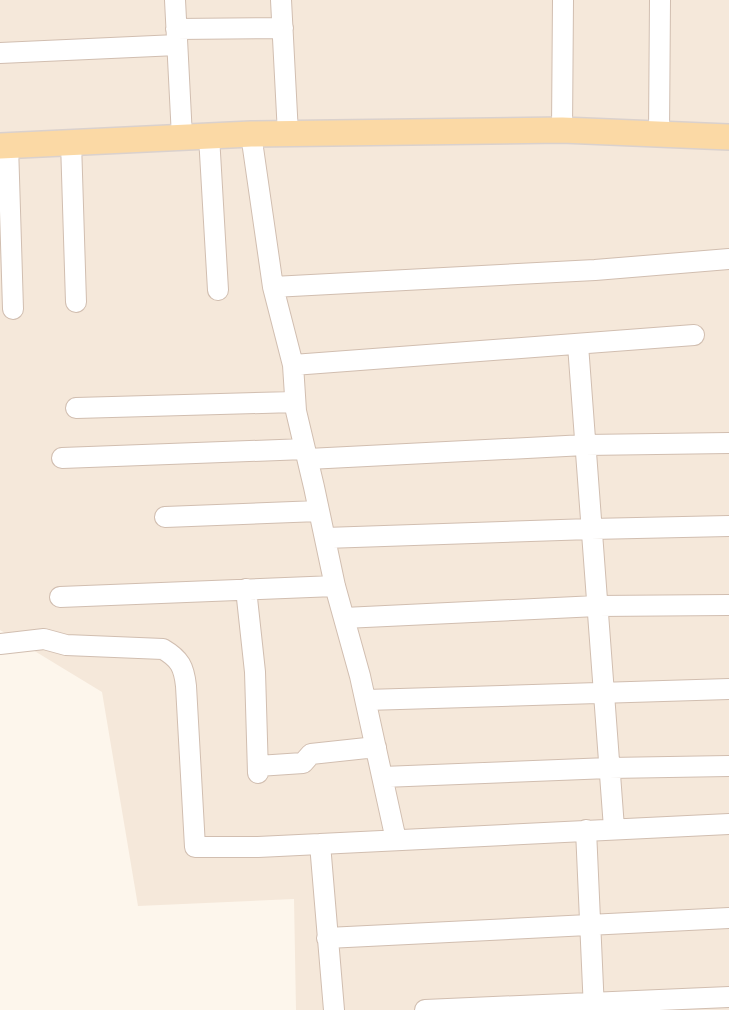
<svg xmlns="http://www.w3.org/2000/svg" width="729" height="1010" font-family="Helvetica,sans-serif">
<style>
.residential{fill:#f5e8da}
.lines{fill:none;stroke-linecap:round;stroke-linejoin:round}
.minor-casing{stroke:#d1beb0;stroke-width:22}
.major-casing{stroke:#dad1cd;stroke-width:28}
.minor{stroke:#fff;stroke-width:20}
.major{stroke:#fbd9a5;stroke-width:25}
</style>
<rect width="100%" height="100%" fill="#fdf6ec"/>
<path class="residential" d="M0,0H729V1010H296L294,899L138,906L102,692L0,630Z"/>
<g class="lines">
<defs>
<path id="minor" d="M175,0L182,137
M281,0L288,134
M176,29L283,28
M0,53L177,45
M562,130L563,0
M251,134L273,287L293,365L296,411L314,487L335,586L360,676L396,840
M659,134L660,0
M209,136L218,290
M71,142L76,302
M8,145L13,309
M273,287L595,270L729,259
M578,345L614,828
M293,365L694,335
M76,408L295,402
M62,458L305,449
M308,459L585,445L729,443
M165,517L319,511
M325,538L591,529L729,526
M246,589L255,672L258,773
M60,597L335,586
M344,618L597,606L729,605
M0,644L44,639L66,645L163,649C180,659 184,667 186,686L195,847H258L729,824
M366,700L729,689
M258,766L303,763L311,754L376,747
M383,777L609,768L729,766
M586,830L594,1010
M320,844L334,1010
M327,938L729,918
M425,1010L729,997"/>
<path id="major" d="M0,146L251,134L562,130L729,137"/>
</defs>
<use href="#minor" class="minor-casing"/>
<use href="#major" class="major-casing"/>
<use href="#minor" class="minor"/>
<use href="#major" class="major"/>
</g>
</svg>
